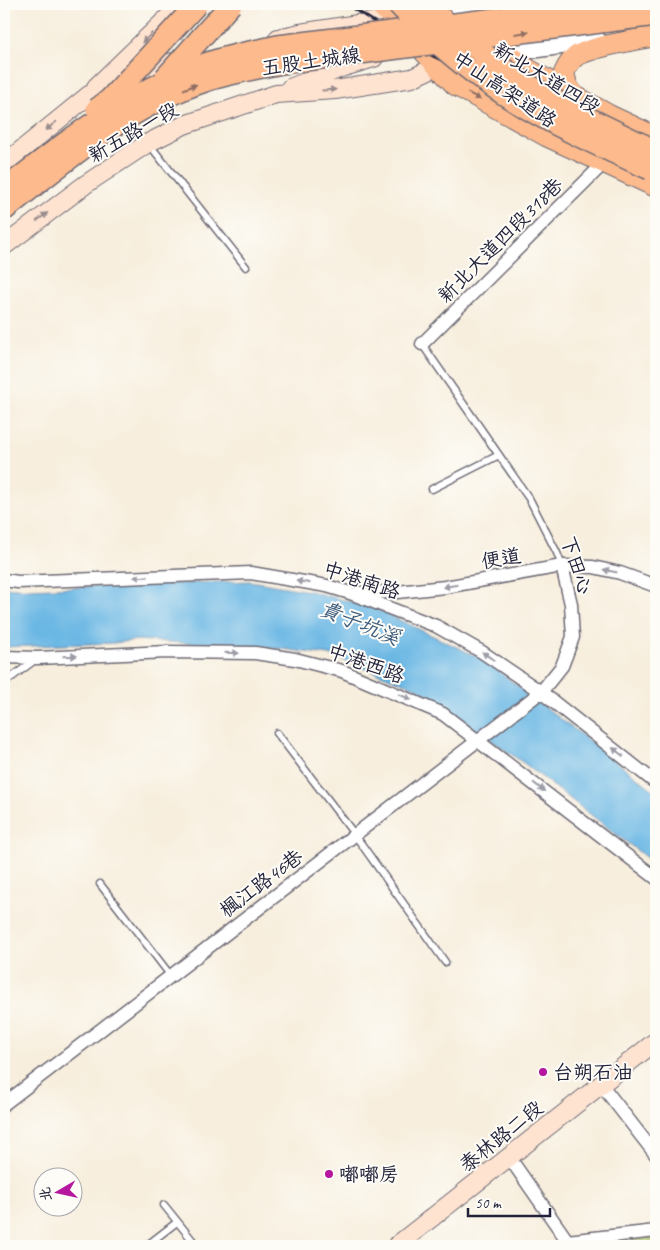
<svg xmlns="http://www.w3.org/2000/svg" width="660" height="1250" font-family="Caveat,'LXGW WenKai TC',sans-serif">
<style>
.green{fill:#bad378;stroke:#6e7a5a}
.water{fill:#6bb7e4;stroke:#466c90}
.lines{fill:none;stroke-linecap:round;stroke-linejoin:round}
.service-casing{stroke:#6d6974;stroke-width:9}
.minor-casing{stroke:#6d6974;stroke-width:15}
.tertiary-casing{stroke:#6d6974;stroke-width:19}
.secondary-casing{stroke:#6d6974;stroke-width:20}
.primary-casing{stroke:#6d6974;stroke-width:22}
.service{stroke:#fff;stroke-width:6}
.minor{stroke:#fff;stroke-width:12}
.tertiary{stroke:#fff;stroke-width:16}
.secondary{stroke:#fee3d1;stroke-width:18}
.primary{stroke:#fcba8d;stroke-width:20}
.rail{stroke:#22223b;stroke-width:3}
.trunk-bridge-casing{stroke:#6d6974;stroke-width:24;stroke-linecap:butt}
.trunk-bridge{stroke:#fcba8d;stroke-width:21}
.oneway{fill:#8f6e64}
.oneway2{fill:#9b8c8e}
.oneway3{fill:#9c9ca7}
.poi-dot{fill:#b5179e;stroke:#fdfcf7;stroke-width:2}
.labels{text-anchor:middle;stroke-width:4;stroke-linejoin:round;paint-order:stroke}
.street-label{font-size:20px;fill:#22223b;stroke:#fdfcf7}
.poi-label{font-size:20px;fill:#22223b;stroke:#fdfcf7;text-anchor:start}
.water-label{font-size:21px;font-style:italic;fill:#3f5e7f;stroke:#fdfcf7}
</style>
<rect width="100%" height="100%" fill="#fdfcf7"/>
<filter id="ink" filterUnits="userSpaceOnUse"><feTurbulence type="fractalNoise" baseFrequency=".02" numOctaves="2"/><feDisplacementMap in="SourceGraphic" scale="10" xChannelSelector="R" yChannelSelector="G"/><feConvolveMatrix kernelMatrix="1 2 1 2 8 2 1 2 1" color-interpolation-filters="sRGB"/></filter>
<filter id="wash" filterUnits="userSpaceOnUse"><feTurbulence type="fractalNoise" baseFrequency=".0096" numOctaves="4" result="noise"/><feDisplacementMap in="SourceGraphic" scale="20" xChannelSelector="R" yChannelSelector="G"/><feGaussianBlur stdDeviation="1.12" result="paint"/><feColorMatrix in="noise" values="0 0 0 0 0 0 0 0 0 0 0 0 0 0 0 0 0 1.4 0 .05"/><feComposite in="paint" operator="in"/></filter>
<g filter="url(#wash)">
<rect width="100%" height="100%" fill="#f7eedd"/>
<path class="green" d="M656,1237V1246H587Z"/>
<path class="water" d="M250,581L309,591L374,608L484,660L656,792V865L525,764L417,688L329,655L282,649L137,640L114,643L4,647V587L27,589Z"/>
</g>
<g filter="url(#ink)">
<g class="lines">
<defs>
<path id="service" d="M149,144L246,267
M422,344L530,500L557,553L562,566
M432,489L499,455
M4,683L35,660
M277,733L355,835L445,962
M100,884L171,976
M164,1205L197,1246
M146,1246L177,1222"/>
<path id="minor" d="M422,344L604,163
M4,580L18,582L251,573L327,586L350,593L436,626L482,652L541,692L656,783
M358,593L397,592L445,587L562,566L593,567L620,573L656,586
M4,657L38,658L167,652L255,653L295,659L342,671L443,714L656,878
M600,1083L656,1155
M4,1104L541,692L562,666L573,637L571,604L562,566
M509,1157L571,1246
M567,1241L656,1231"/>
<path id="tertiary" d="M441,15L493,4
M507,53L599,41"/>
<path id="secondary" d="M278,38L300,33L403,17
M96,87L182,4
M290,88L341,68L374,58
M4,164L89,95L164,64L187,59
M4,246L86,184L148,143L184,125L276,94L335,90L412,78L437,66L449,64
M396,1246L656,1041"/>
<path id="primary" d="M379,4L455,85L546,136L656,187
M471,33L507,53L528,69L609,115L656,137
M573,94L567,85L564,73C567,66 571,59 578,55C595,46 636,40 656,36"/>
</defs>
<use href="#service" class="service-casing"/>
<use href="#minor" class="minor-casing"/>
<use href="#tertiary" class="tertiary-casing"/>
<use href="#secondary" class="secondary-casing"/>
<use href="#primary" class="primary-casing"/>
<use href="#service" class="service"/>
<use href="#minor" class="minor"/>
<use href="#tertiary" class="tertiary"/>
<use href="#secondary" class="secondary"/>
<use href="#primary" class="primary"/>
<path class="rail" d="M346,4L414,47L656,163"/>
<defs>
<path id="trunk-bridge" d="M398,4C435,44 479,80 526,108C566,131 608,150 650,169
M425,4C452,27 479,52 508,72C555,103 604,126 654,150
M165,78L231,4
M97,109L109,100L197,4
M4,190C66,141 125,95 200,66C225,56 252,52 278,46L616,4
M4,210C67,160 130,105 208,80C232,73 257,68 282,63L656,15"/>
</defs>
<use href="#trunk-bridge" class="trunk-bridge-casing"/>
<use href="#trunk-bridge" class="trunk-bridge"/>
</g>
<defs><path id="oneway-solid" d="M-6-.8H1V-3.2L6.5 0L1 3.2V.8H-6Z" transform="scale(1.25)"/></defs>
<g class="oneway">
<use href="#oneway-solid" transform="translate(522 33) rotate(-8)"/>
<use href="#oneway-solid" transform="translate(190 87) rotate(-21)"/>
<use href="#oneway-solid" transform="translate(474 96) rotate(29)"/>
</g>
<g class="oneway2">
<use href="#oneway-solid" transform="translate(147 38) rotate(136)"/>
<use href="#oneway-solid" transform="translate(329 90) rotate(-4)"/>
<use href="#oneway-solid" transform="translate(51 126) rotate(141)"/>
<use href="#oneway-solid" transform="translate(42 217) rotate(-37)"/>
</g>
<g class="oneway3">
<use href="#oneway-solid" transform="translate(610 571) rotate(-168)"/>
<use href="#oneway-solid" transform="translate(141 577) rotate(178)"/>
<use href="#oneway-solid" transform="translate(303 582) rotate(-171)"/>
<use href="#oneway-solid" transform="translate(450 586) rotate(171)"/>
<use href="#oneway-solid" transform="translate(232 653) rotate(1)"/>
<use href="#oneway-solid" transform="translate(70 656) rotate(-2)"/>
<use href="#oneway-solid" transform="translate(488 656) rotate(-146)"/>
<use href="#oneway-solid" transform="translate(405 697) rotate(24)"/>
<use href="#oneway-solid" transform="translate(618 752) rotate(-142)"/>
<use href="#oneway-solid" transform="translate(539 787) rotate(38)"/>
</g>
</g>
<g class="poi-dot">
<circle cx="543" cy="1072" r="5"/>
<circle cx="329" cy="1174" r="5"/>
</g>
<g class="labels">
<g class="street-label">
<text transform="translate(311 61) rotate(-8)" y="7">五股土城線</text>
<text transform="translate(547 78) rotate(31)" y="7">新北大道四段</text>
<text transform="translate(505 89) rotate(34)" y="7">中山高架道路</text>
<text transform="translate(133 132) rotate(-30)" y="7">新五路一段</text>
<text transform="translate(500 240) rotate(-45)" y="7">新北大道四段318巷</text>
<text transform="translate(501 558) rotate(-10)" y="7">便道</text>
<text transform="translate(577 565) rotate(72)" y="7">下田心</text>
<text transform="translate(362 580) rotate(18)" y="7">中港南路</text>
<text transform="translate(366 663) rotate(20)" y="7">中港西路</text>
<text transform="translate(261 883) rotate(-37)" y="7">楓江路46巷</text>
<text transform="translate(501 1136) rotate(-39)" y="7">泰林路二段</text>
</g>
<g class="poi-label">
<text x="553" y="1079">台朔石油</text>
<text x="339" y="1181">嘟嘟房</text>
</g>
<g class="water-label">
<text transform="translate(360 623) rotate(22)" y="7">貴子坑溪</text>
</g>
</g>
<rect width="660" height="1250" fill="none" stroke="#fdfcf7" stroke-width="20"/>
<g transform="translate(58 1192) rotate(261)"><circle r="24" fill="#fdfcf7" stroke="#a5a5ac"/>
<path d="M0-4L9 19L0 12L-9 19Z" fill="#b5179e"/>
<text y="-8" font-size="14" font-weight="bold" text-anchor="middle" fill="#22223b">北</text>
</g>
<path d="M468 1208v8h82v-8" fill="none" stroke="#22223b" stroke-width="2.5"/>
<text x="475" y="1208" font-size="15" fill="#22223b" stroke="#fdfcf7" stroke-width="4" paint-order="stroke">50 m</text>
</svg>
